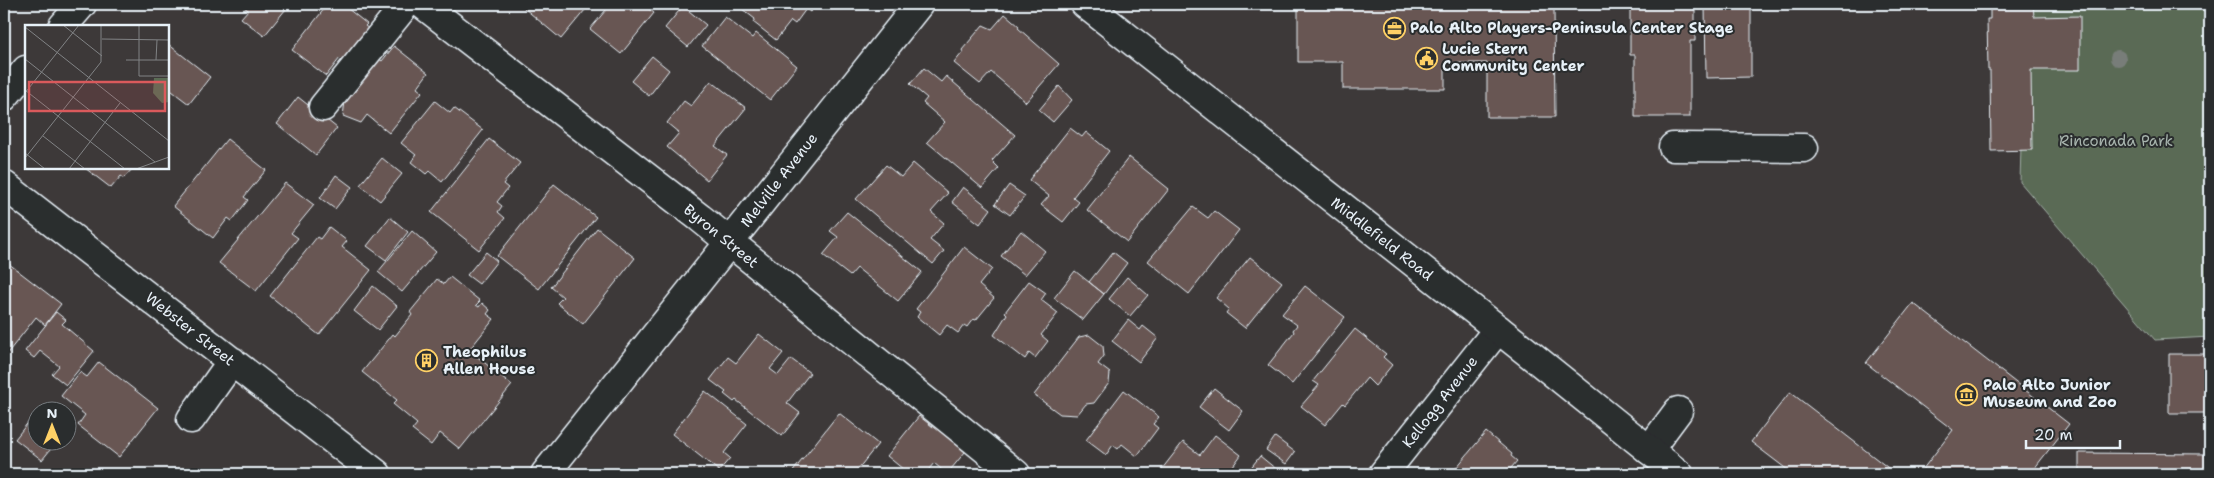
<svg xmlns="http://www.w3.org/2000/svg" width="2214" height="478" font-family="'Shantell Sans',sans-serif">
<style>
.green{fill:#5a6b54;stroke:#a1aea6}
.building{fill:#685652;stroke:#e8f1f8}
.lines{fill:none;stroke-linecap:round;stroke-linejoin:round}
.minor-casing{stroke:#e8f1f8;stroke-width:31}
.major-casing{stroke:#e8f1f8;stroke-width:31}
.minor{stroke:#2a2d2e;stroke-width:28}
.major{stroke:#2a2d2e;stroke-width:28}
.tree{fill:#787d79}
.labels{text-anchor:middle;stroke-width:4;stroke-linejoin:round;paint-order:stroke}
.poi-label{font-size:15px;font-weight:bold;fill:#e8f1f8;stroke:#2a2d2e;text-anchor:start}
.park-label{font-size:15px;fill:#a8b5ae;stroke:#2a2d2e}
.street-label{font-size:15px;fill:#e8f1f8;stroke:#2a2d2e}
.inset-road{fill:none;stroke:#818385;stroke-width:1}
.view{fill:#da5a5c;fill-opacity:0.15;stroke:#da5a5c;stroke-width:2.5}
.inset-edge{fill:none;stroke:#e8f1f8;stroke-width:2.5}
</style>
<rect width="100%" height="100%" fill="#3d3939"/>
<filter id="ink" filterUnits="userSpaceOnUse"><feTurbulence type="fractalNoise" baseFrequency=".02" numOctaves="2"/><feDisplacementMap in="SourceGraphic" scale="10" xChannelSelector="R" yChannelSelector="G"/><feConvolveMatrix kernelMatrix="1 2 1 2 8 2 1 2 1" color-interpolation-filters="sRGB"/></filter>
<g filter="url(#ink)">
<path class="green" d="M2025,4H2210V337L2155,340L2020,182Z"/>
<path class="building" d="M240,4H290L264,36L241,18L248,10Z
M328,4H342L367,24L365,26L372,31L347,63L340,58L326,76L292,50Z
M528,4H590L561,39L524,8Z
M611,4H643L654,13L621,54L590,29Z
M745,4H816L810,12L806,9L795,24L791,21L776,40L753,22L755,19L742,9Z
M1298,4H1695V41H1690V117H1635V55H1630V9H1554L1555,117H1487V63H1445V89H1343V62H1298Z
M1705,4H1751V77L1706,78Z
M1990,4H2033L2034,17L2080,16V70H2031L2032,150L1991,151L1990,70H1988L1987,19H1990Z
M683,6L706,25L688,47L665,28Z
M1005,14L1019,26L1018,28L1059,64L1026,102L991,72L980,84L954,63L963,52L962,50L983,25L992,29Z
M725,17L752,38L756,33L797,66L770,100L702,46Z
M168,44L210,77L189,104L168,88Z
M394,46L428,73L417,88L422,92L389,133L367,115L361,123L343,116L346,94L375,56L382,61Z
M652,56L669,70L649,96L631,81Z
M924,68L941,82L946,76L1015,135L992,161L999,168L982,188L927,142L945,122L923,103L927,98L910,84Z
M711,81L746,108L715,146L727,155L707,180L667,147L679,133L667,123L684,101L691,106Z
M1059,86L1072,100L1053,122L1039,110Z
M298,97L337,128L316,155L277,124Z
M435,101L450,113L454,108L483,130L442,182L429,171L426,174L411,162L416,155L401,143Z
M1070,128L1082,137L1086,132L1109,151L1073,197L1079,202L1063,222L1041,205L1049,196L1029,180Z
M227,139L266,170L244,197L248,200L232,221L228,218L213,238L173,206Z
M489,139L520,163L503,184L508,188L497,202L502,206L498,212L505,218L479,250L431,212Z
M1129,157L1169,189L1127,242L1087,210Z
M382,158L402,174L380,201L360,185Z
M913,163L948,193L931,212L944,223L930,240L944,251L933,264L856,199L886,165L901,177Z
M85,168H133L124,178L121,176L111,188Z
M336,175L352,187L335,209L320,198Z
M285,183L314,205L291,233L298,238L256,291L219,263Z
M554,184L596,217L539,289L497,256Z
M1009,185L1025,196L1010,215L995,204Z
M963,187L991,209L980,224L952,202Z
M1193,207L1208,218L1214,211L1239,230L1189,294L1148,261Z
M847,212L922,272L898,301L857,268L850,276L823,255L838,237L830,231Z
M390,217L408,232L386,260L367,246Z
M329,227L347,241L342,247L371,270L319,335L270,296L317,237L320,239Z
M597,228L635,258L583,324L557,303L563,297L551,287Z
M412,231L436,252L402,292L378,272Z
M1021,231L1045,251L1025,275L1001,256Z
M964,247L992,269L979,285L994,298L976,320L973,319L967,327L964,325L958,333L947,325L939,335L917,317L920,312L916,309Z
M486,252L497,261L479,284L467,275Z
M1113,252L1127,263L1104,294L1089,282Z
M1250,257L1282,282L1245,328L1226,313L1229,309L1216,298Z
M4,260L61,304L45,325L36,317L6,355L4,353Z
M1075,271L1104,294L1083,320L1054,298Z
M450,277L480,301L476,305L479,307L482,303L490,310L487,314L494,319L469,350L512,385L460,449L440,433L431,445L412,430L417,424L393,404L397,400L362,372L393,334L395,336L412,315L410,312L437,279L444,284Z
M1127,277L1148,295L1130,316L1109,299Z
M1029,281L1046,293L1041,300L1058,313L1041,335L1048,341L1035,358L1029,353L1025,359L994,335L1007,314L1005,312Z
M373,286L397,306L378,330L354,311Z
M1305,286L1345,317L1292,384L1268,365L1294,332L1293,330L1297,325L1282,314Z
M1913,303L2069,424L2030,474H1919L1953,430L1866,363Z
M56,312L66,320L62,324L94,351L66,385L52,374L59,366L40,351L34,358L25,351Z
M1128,320L1140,330L1143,326L1158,338L1139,362L1112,341Z
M1355,329L1386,354L1383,357L1392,365L1375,386L1367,378L1345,405L1343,403L1325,425L1301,406L1319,385L1313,381Z
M759,334L783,353L770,369L778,375L791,359L810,373L787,403L800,413L782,436L736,400L734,402L724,394L726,392L710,380L728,357L736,363Z
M1089,335L1103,346L1104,356L1098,364L1110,373L1109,383L1094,403L1086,404L1077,415L1060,414L1034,395L1079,337Z
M2169,354H2210V413H2169Z
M99,362L158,408L119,457L78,425L85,415L61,396L80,372L87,377Z
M1214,388L1243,411L1229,430L1199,407Z
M1124,390L1159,417L1153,424L1158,428L1137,456L1122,444L1118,449L1113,445L1106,455L1086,440Z
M705,391L747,424L724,453L730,458L719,471L672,434Z
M1790,392L1896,474H1793L1751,442Z
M38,410V440H58L42,460L15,439Z
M839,413L878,444L854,474H791Z
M919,416L933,427L937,421L960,440L956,444L965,452L947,474L934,463L925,474H909L887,456Z
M1486,432L1512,454L1511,456L1517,461L1506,474H1451Z
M1215,435L1241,455L1227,474H1158L1183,442L1200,455Z
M1275,437L1295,452L1286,464L1266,450Z
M2079,453L2210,454V474H2079Z
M1260,456L1282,474H1246Z"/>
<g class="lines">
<defs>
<path id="minor" d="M422,4L700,218L1016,474
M63,26L82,4
M4,97L26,70
M323,107L406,4
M1673,147L1804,148
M4,185L377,474
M191,419L232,361
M1649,450L1678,411
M545,474L919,4
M1383,474L1498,329"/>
<path id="major" d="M1085,4L1526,351L1679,474"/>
</defs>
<use href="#minor" class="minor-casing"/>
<use href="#major" class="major-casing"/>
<use href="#minor" class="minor"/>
<use href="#major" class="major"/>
</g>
<circle class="tree" cx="2118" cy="58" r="8"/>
</g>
<defs>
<symbol id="office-ring" viewBox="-11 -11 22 22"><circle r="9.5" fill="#2a2d2e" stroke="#ffd166" stroke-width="1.5"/><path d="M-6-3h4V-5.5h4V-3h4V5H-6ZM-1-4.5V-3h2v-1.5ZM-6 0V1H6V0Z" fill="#ffd166"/></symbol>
<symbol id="civic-ring" viewBox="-11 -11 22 22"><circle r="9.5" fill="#2a2d2e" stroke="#ffd166" stroke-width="1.5"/><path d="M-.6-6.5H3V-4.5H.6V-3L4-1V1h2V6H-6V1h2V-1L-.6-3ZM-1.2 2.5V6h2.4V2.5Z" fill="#ffd166"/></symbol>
<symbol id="building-ring" viewBox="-11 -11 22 22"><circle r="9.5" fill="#2a2d2e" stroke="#ffd166" stroke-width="1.5"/><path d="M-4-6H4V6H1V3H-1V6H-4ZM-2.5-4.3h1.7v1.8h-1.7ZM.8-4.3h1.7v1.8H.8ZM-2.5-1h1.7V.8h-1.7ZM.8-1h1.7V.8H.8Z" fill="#ffd166"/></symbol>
<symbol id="museum-ring" viewBox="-11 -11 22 22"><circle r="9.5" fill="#2a2d2e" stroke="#ffd166" stroke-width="1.5"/><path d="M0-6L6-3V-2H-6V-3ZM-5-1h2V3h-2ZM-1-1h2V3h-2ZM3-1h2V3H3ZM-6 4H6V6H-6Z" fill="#ffd166"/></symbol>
</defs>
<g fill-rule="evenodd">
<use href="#office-ring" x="1382" y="16" width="25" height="25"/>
<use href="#civic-ring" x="1414" y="46" width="25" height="25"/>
<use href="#building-ring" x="414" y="348" width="25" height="25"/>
<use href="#museum-ring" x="1954" y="382" width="25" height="25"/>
</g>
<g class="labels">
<g class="poi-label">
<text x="1410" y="33">Palo Alto Players-Peninsula Center Stage</text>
<text x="1442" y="54">Lucie Stern<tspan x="1442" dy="17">Community Center</tspan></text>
<text x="443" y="357">Theophilus<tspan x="443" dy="17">Allen House</tspan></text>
<text x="1983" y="390">Palo Alto Junior<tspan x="1983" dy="17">Museum and Zoo</tspan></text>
</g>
<g class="park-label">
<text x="2116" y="146">Rinconada Park</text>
</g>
<g class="street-label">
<text transform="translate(779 180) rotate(-52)" y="5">Melville Avenue</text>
<text transform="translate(721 236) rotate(39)" y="5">Byron Street</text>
<text transform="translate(1382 239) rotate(38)" y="5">Middlefield Road</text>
<text transform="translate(190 329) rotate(38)" y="5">Webster Street</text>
<text transform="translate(1440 402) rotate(-52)" y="5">Kellogg Avenue</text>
</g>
</g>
<g transform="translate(25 25)">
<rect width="144" height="144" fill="#3d3939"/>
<path d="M129,53H144V77L137,78L128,68Z" fill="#5a6b54"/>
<path class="inset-road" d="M38,0L77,31M114,0V51H144M0,2L144,116M77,14L144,15M0,34L130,137M101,35H144M131,35L132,15M0,65L100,144M0,68L54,0M18,111L60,144M0,128L20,144M0,133L76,37V0M44,144L95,78M111,144L144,132"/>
<path class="view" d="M4,57H140V86H4Z"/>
<rect width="144" height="144" class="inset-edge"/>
</g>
<rect width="2214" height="478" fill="none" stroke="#2a2d2e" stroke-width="20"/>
<rect x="10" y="10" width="2194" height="458" fill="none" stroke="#e8f1f8" stroke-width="2" filter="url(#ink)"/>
<g transform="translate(52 426)"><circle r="24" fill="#2a2d2e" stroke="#767b7f"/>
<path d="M0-4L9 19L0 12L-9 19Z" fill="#ffd166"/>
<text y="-8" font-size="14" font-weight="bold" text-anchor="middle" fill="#e8f1f8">N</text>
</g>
<path d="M2026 440v8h94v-8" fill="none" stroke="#e8f1f8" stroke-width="2.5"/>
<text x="2034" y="440" font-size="15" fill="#e8f1f8" stroke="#2a2d2e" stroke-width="4" paint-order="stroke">20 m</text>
</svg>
